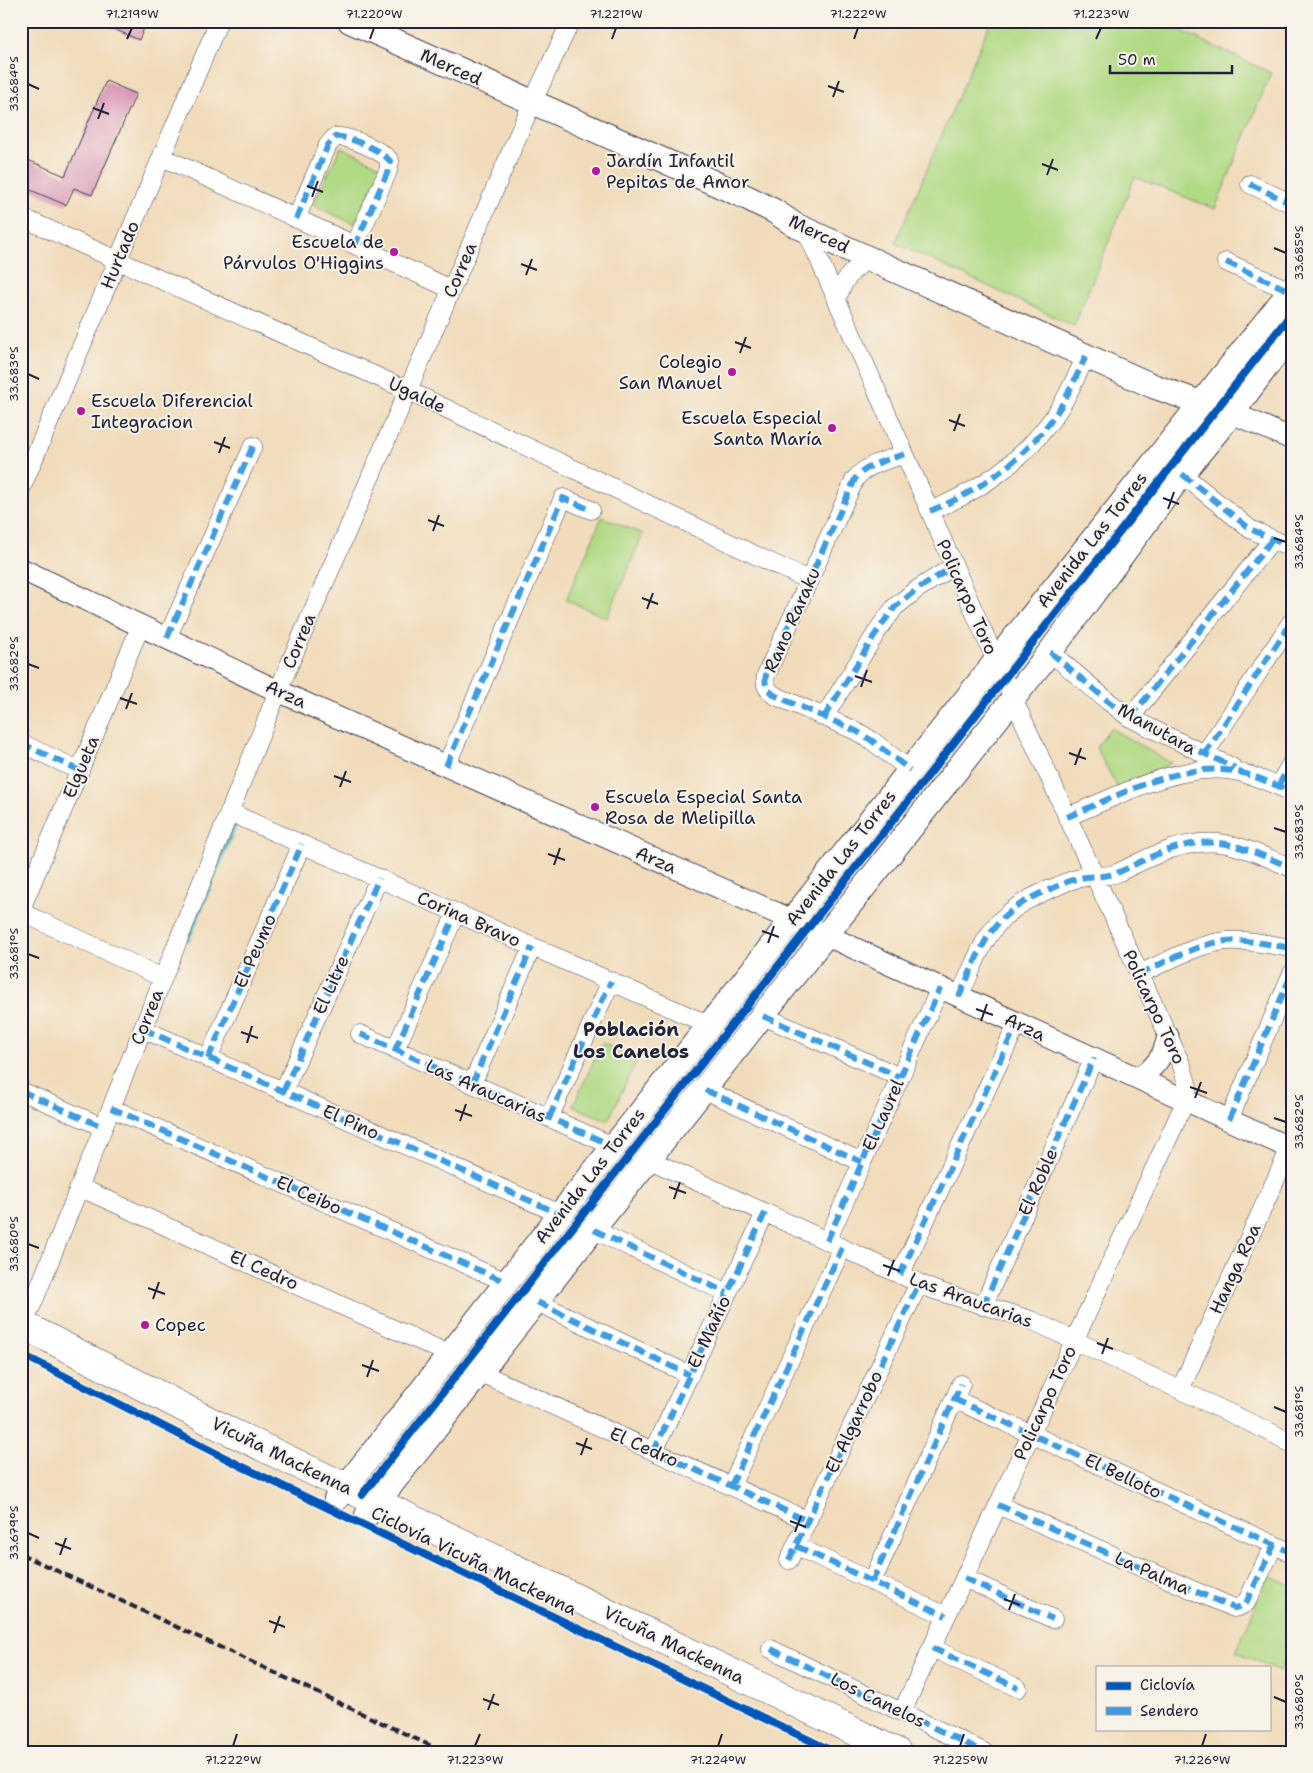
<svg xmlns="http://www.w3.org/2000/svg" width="1313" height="1773" font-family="'Shantell Sans',sans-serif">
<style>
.green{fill:#b1da85;stroke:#6a7e60}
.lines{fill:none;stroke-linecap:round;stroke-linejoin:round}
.stream{stroke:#41afbd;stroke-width:5}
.building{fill:#d793b5}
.minor-casing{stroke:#413e4e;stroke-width:19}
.tertiary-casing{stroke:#413e4e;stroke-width:23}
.secondary-casing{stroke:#413e4e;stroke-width:26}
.primary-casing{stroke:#413e4e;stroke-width:29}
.minor{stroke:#fff;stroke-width:18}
.tertiary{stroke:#fff;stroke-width:21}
.secondary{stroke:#fff;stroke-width:24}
.primary{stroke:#fff;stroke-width:28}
.rail{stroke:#22223b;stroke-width:4;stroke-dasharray:8 4;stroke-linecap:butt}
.quiet{stroke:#3c9ce2;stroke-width:6;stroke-dasharray:12 6;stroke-linecap:butt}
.cycleway-casing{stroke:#f7f3e8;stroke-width:11}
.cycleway{stroke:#0057b8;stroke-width:8}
.ticks{fill:none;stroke:#22223b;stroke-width:2}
.poi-dot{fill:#b5179e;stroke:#f7f3e8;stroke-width:2}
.labels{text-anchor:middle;stroke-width:4;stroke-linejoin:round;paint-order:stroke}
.street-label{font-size:18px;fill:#22223b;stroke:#f7f3e8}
.poi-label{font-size:18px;fill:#22223b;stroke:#f7f3e8;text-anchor:start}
.neighbourhood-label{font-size:19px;font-weight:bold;fill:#22223b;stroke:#f7f3e8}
.neatline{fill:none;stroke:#22223b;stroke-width:2}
.ticks-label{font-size:12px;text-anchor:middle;fill:#22223b}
</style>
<rect width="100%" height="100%" fill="#f7f3e8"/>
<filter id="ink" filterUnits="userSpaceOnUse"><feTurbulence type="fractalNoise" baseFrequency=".02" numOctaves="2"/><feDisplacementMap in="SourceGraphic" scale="10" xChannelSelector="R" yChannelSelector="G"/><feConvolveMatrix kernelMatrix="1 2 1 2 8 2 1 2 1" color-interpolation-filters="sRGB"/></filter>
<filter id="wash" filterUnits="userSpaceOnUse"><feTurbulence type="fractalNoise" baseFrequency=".0096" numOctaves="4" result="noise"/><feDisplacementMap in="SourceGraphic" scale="20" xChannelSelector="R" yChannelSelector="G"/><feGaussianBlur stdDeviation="1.12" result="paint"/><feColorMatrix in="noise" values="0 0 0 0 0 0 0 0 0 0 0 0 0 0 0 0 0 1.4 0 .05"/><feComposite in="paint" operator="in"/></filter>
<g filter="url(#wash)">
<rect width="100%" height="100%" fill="#f1dbba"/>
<path class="green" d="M991,21H1161L1271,73L1215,209L1135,177L1074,326L895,243Z
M341,147L382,167L354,224L313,205Z
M602,517L643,534L607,618L566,600Z
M1110,728L1171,763L1118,788L1096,748Z
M602,1043L638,1058L608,1121L573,1106Z
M1268,1576L1292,1586V1643L1280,1671L1236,1652Z"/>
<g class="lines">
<path class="stream" d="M188,939L234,826"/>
</g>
<g id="blocks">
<path class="building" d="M96,21H147L139,40Z
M106,81L136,94L92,195L74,188L66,205L21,186V157L65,176Z"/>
</g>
</g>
<g filter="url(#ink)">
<use href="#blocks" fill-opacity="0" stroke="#413e4e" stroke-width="1"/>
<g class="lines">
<defs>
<path id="minor" d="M162,157L451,289
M1250,184L1292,204
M21,217L407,390L810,581
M296,219L328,145L335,137C347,135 383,151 390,161L388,171L355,245
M806,230L996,661L1182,1066L1188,1087L1186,1100L902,1712
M1226,262L1290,291
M837,299C843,281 852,268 870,259
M905,454C887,460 867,464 855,479L766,675C764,684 767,690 774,695L856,731L871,740L910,770
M1182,474L1250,529L1292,548
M21,489L219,21
M930,511C985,489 1033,453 1064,401C1072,386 1079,371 1086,356
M167,638L253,446
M1050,652L1108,701L1130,718L1232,767
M824,717L880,627L895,607L916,590L954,566
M1130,718L1272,540
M21,743L80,771
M1204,755L1292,621
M446,766L563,498L591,510
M1278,786L1292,762
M229,812L709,1025
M1067,817C1118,796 1178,762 1234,771C1254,775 1273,784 1292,792
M21,909L141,625
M21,912L163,978
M1139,974C1167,962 1196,944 1226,941C1248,939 1270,945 1292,948
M959,997C984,943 989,915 1048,890C1057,887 1066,881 1076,879C1089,875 1104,878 1117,873C1131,867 1144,859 1158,854C1214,831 1240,846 1292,868
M763,1016L900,1077
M143,1029L560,1214
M360,1034L613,1146
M395,1050L456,913
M208,1059L302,844
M472,1084L532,947
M705,1090L862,1162
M21,1091L103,1127
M283,1092L379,878
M111,1108L506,1282
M549,1118L611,981
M1229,1120L1292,973
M650,1160L934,1290L1031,1320L1272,1433L1292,1444
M79,1187L449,1354
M594,1230L727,1293
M827,1241L940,988
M900,1275L1017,1024
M537,1302L690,1375
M983,1306L1094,1058
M23,1324L33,1303L278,691L532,103L571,21
M481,1373L808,1521
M1180,1390L1290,1148
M954,1399L1292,1553
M654,1451L765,1213
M731,1486L842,1248
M998,1505L1234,1608L1239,1607L1246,1603L1274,1545
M796,1546L946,1616
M789,1560L919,1283
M964,1578L1053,1619
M872,1582L961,1384
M932,1648L1018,1688
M771,1649L984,1752"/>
<path id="tertiary" d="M1232,413L1292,439
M21,569L278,691L830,937L1292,1149
M1137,1078C1155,1069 1164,1056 1168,1036"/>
<path id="secondary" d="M350,21L748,198L774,211L795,225L870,259L1153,386L1215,408
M336,1499L996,661L1292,289
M367,1515L1050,652L1182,474L1232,413L1292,332"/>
<path id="primary" d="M21,1324L227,1430L897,1752"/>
</defs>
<use href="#minor" class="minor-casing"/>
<use href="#tertiary" class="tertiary-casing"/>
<use href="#secondary" class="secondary-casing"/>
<use href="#primary" class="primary-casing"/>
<use href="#minor" class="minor"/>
<use href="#tertiary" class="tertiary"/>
<use href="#secondary" class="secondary"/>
<use href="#primary" class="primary"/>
<path class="rail" d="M21,1554L444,1752"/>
<path class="quiet" d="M1250,184L1292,204
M296,219L328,145L335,137C347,135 383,151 390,161L388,171L355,245
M1226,262L1290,291
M905,454C887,460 867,464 855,479L766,675C764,684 767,690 774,695L856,731L871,740L910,770
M1182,474L1250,529L1292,548
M930,511C985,489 1033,453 1064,401C1072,386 1079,371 1086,356
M167,638L253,446
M1050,652L1108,701L1130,718L1235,768
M824,717L880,627L895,607L916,590L954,566
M1130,718L1272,540
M21,743L80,771
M1204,755L1292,621
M446,766L563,498L591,510
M1278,786L1292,762
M1067,817C1118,796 1178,762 1234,771C1254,775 1273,784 1292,792
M1139,974C1167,962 1196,944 1226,941C1248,939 1270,945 1292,948
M959,997C984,943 989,915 1048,890C1057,887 1066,881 1076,879C1089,875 1104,878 1117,873C1131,867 1144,859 1158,854C1214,831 1240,846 1292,868
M763,1016L900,1077
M143,1029L560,1214
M360,1034L613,1146
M395,1050L456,913
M208,1059L302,844
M472,1084L532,947
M705,1090L862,1162
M21,1091L103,1127
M283,1092L379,878
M111,1108L506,1282
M549,1118L611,981
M1229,1120L1292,973
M765,1213L654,1451L808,1521
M594,1230L727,1293
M827,1241L940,988
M900,1275L1017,1024
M537,1302L690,1375
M983,1306L1094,1058
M954,1399L1292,1553
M731,1486L842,1248
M998,1505L1234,1608L1239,1607L1246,1603L1274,1545
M796,1546L946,1616
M789,1560L919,1283
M964,1578L1053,1619
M872,1582L961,1384
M932,1648L1018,1688
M771,1649L984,1752"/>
<defs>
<path id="cycleway" d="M21,1354L241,1466L834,1752
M362,1495L1292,313"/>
</defs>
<use href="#cycleway" class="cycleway-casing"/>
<use href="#cycleway" class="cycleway"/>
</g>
</g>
<path class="ticks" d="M127,39L132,28M370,39L374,28M612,39L616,28M854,39L858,28M1096,39L1101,28M28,84L39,89M828,86L844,92M833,97L839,81M93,108L109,114M98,119L104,103M1042,164L1058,170M1047,175L1053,159M307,186L323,192M312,197L318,181M1274,248L1286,253M521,264L537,270M526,275L532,259M735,342L751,348M740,353L746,337M28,374L39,379M949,420L965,426M954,431L960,414M214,442L230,448M219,453L225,437M1163,498L1179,504M1168,509L1174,492M428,520L444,526M433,531L439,515M1274,538L1286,542M642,598L658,604M647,609L653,593M28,664L39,668M855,676L872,682M861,687L867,670M120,698L137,704M126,709L132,693M1069,753L1086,759M1075,765L1081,748M334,776L351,782M340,787L346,771M1274,828L1286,832M548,854L565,860M554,865L560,848M762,931L779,937M768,943L774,926M28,954L39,958M976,1009L993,1015M981,1021L987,1004M241,1032L258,1038M247,1043L252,1026M1190,1087L1207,1093M1195,1098L1201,1082M455,1110L472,1116M1274,1118L1286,1122M460,1121L466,1104M669,1187L686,1193M674,1199L680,1182M28,1244L39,1248M883,1265L900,1271M888,1276L894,1260M148,1288L165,1294M153,1299L159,1282M1097,1343L1113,1349M1102,1354L1108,1338M362,1365L379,1371M367,1377L373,1360M1274,1407L1286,1412M576,1443L592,1449M581,1455L587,1438M790,1521L806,1527M795,1532L801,1516M28,1533L39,1538M55,1543L71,1549M60,1555L66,1538M1004,1599L1020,1605M1009,1610L1015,1594M269,1621L285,1627M274,1633L280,1616M1274,1697L1286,1702M483,1699L499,1705M488,1710L494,1694M233,1746L237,1734M475,1746L480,1734M718,1746L722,1734M960,1746L964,1734M1202,1746L1206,1734"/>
<g class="poi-dot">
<circle cx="596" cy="171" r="5"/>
<circle cx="394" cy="252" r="5"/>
<circle cx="732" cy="372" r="5"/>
<circle cx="81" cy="411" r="5"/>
<circle cx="832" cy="428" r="5"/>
<circle cx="595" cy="807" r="5"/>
<circle cx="145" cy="1325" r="5"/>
</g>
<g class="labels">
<g class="street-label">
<text transform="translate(451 67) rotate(24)" y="6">Merced</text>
<text transform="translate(819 234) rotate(26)" y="6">Merced</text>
<text transform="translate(120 255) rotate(-67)" y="6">Hurtado</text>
<text transform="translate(460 270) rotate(-67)" y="6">Correa</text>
<text transform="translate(417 395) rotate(25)" y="6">Ugalde</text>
<text transform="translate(1092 540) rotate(-52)" y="6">Avenida Las Torres</text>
<text transform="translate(967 597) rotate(66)" y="6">Policarpo Toro</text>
<text transform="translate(792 620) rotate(-66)" y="6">Rano Raraku</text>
<text transform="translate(299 641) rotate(-67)" y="6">Correa</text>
<text transform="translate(286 694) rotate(25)" y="6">Arza</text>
<text transform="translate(1157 729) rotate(29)" y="6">Manutara</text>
<text transform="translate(81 767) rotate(-67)" y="6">Elgueta</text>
<text transform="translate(841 858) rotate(-52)" y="6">Avenida Las Torres</text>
<text transform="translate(656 860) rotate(24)" y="6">Arza</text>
<text transform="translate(469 919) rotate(24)" y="6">Corina Bravo</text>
<text transform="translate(255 951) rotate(-66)" y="6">El Peumo</text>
<text transform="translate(331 985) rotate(-66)" y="6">El Litre</text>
<text transform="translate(1154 1007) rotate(65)" y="6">Policarpo Toro</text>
<text transform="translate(147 1017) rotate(-68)" y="6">Correa</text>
<text transform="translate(1025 1027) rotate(25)" y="6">Arza</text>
<text transform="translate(486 1091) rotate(24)" y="6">Las Araucarias</text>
<text transform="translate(883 1115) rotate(-66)" y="6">El Laurel</text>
<text transform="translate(351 1122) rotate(24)" y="6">El Pino</text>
<text transform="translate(590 1176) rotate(-52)" y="6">Avenida Las Torres</text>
<text transform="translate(1038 1182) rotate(-66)" y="6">El Roble</text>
<text transform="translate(309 1195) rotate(24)" y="6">El Ceibo</text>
<text transform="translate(1235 1269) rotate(-65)" y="6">Hanga Roa</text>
<text transform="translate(264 1270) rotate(24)" y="6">El Cedro</text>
<text transform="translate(971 1300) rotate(20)" y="6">Las Araucarias</text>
<text transform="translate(709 1332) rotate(-65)" y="6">El Mañío</text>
<text transform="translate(1045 1403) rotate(-65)" y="6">Policarpo Toro</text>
<text transform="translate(854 1422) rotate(-65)" y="6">El Algarrobo</text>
<text transform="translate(644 1447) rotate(24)" y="6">El Cedro</text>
<text transform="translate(282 1456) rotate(26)" y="6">Vicuña Mackenna</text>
<text transform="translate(1123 1476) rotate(25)" y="6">El Belloto</text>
<text transform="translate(474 1561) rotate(26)" y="6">Ciclovía Vicuña Mackenna</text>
<text transform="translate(1152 1573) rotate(24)" y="6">La Palma</text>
<text transform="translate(674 1645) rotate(26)" y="6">Vicuña Mackenna</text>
<text transform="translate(878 1700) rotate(26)" y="6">Los Canelos</text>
</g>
<g class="poi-label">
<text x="606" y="167">Jardín Infantil<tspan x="606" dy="21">Pepitas de Amor</tspan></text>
<text x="384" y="248" text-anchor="end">Escuela de<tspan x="384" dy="21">Párvulos O'Higgins</tspan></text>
<text x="722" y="368" text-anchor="end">Colegio<tspan x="722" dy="21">San Manuel</tspan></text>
<text x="91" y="407">Escuela Diferencial<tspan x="91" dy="21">Integracion</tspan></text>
<text x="822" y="424" text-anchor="end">Escuela Especial<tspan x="822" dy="21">Santa María</tspan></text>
<text x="605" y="803">Escuela Especial Santa<tspan x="605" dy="21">Rosa de Melipilla</tspan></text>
<text x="155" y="1331">Copec</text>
</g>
<g class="neighbourhood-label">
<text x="631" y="1036">Población<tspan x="631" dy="22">Los Canelos</tspan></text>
</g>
</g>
<rect width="1313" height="1773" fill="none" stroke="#f7f3e8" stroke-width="55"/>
<rect x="1096" y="1666" width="175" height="65" fill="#f7f3e8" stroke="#a29fa3"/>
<rect x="1106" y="1682" width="25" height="8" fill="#0057b8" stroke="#a29fa3"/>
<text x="1140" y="1690" font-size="15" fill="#22223b">Ciclovía</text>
<rect x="1106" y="1707" width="25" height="8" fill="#3c9ce2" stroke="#a29fa3"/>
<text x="1140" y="1716" font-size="15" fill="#22223b">Sendero</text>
<path d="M1110 65v8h122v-8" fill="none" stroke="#22223b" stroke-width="2.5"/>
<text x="1118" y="65" font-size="15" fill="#22223b" stroke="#f7f3e8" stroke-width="4" paint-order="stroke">50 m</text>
<rect x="28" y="28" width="1258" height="1718" class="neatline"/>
<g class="ticks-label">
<text x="132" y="18">71.219°W</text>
<text x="374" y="18">71.220°W</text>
<text x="616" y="18">71.221°W</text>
<text x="858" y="18">71.222°W</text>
<text x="1101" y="18">71.223°W</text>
<text transform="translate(14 84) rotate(-90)" y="4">33.684°S</text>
<text transform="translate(1299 253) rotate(-90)" y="4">33.685°S</text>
<text transform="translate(14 374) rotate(-90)" y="4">33.683°S</text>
<text transform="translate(1299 542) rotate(-90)" y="4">33.684°S</text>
<text transform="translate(14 664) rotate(-90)" y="4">33.682°S</text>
<text transform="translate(1299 832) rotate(-90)" y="4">33.683°S</text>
<text transform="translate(14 954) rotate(-90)" y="4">33.681°S</text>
<text transform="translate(1299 1122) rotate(-90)" y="4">33.682°S</text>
<text transform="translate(14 1244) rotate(-90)" y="4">33.680°S</text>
<text transform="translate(1299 1412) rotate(-90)" y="4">33.681°S</text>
<text transform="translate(14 1533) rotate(-90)" y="4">33.679°S</text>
<text transform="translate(1299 1702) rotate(-90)" y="4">33.680°S</text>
<text x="233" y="1764">71.222°W</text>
<text x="475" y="1764">71.223°W</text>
<text x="718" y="1764">71.224°W</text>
<text x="960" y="1764">71.225°W</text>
<text x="1202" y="1764">71.226°W</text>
</g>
</svg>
